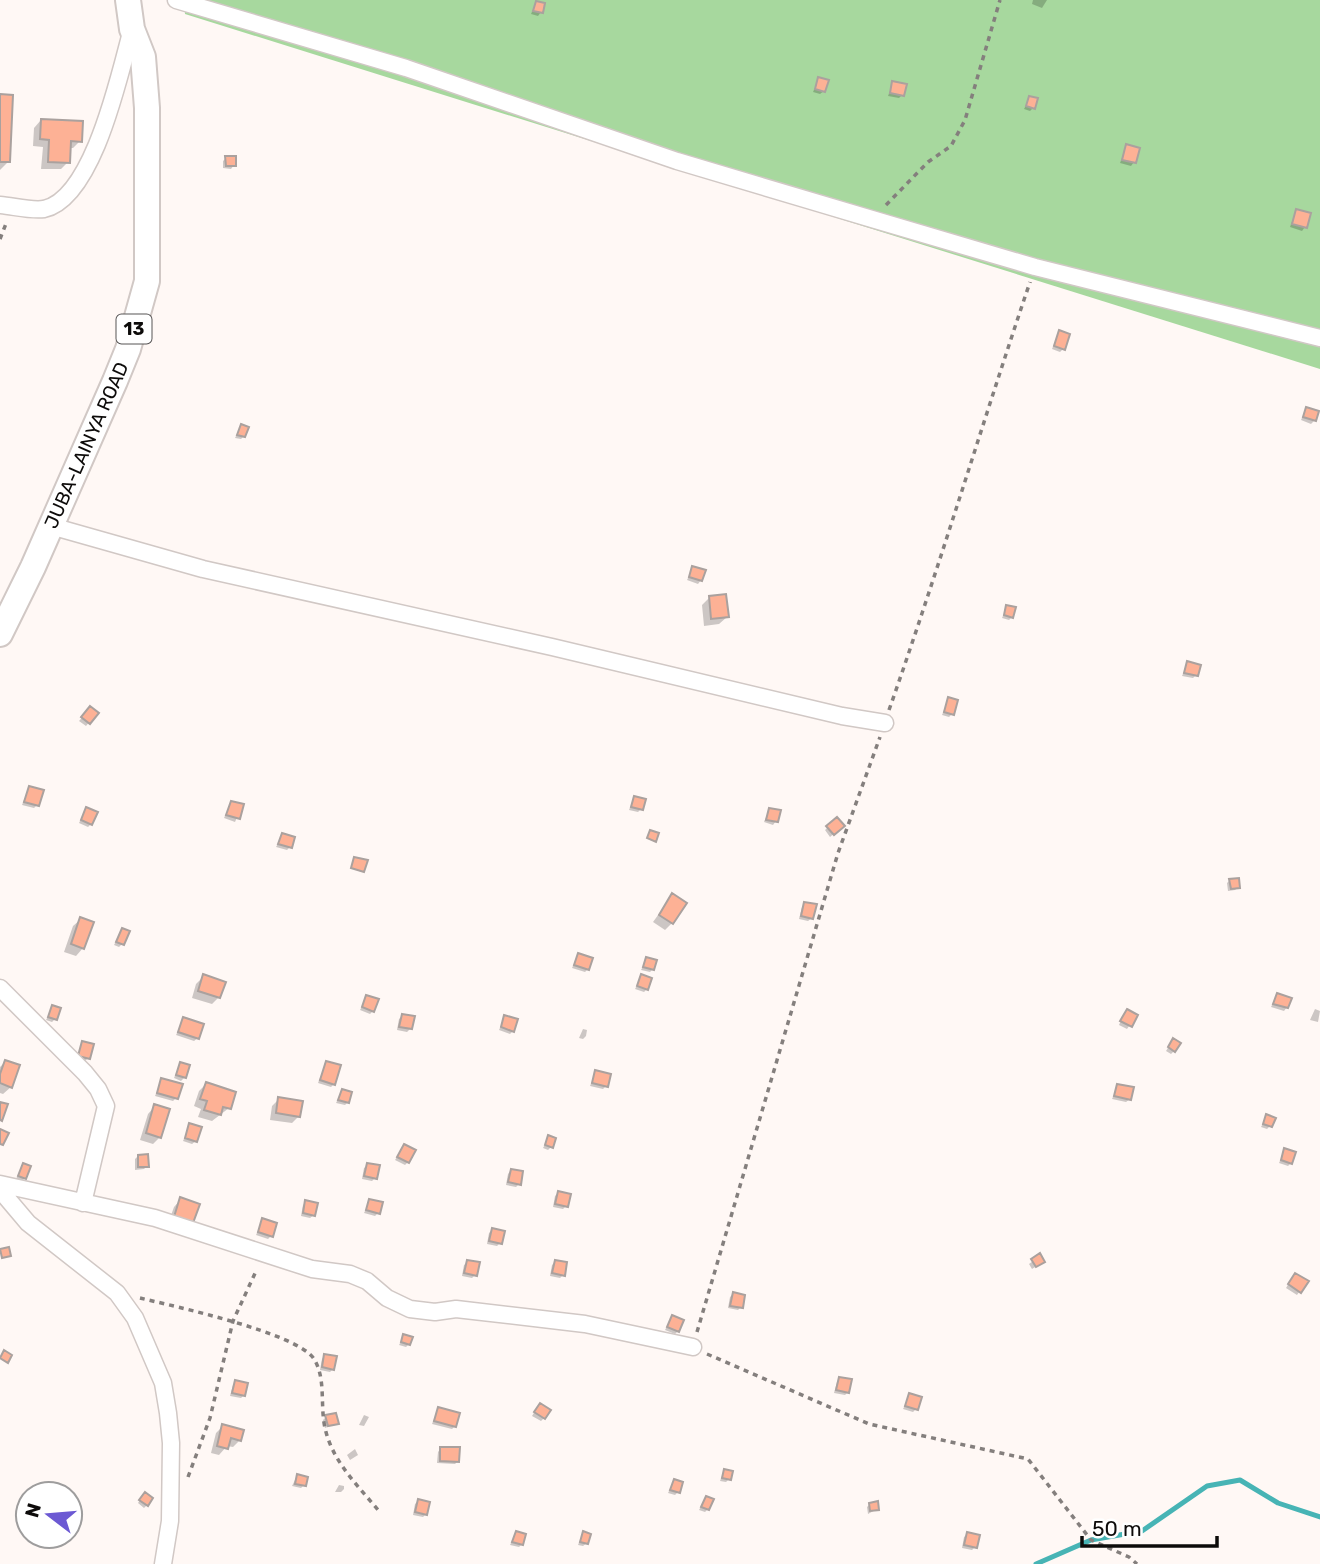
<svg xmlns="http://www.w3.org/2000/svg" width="1320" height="1564" font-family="Rubik,sans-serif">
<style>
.green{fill:#a7d89e}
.shadow{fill:#0003}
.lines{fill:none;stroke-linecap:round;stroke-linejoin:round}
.stream{stroke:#47b4b5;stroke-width:5}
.building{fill:#fdb195;stroke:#aaa19e;stroke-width:2}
.minor-casing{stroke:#d1c8c5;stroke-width:19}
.primary-casing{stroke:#d1c8c5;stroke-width:28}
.path{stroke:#847f7d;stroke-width:3.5;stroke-dasharray:5 5;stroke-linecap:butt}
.minor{stroke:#fff;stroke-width:16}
.primary{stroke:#fff;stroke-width:24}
.labels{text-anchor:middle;stroke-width:6;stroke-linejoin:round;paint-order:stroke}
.shield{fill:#fff;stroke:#565454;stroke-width:2}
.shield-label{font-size:18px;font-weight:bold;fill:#0d0b0a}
.street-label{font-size:19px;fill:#0d0b0a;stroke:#fff}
</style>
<rect width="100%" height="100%" fill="#fff8f5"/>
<path class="green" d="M184,0H1320V369L185,14Z"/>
<path class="shadow" d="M1033,0H1047L1042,8L1032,4Z
M536,3L541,12L538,16L531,14Z
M819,79L824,91L820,94L813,92Z
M893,83L902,95L899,98L888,96Z
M0,96L8,162L0,170Z
M1030,98L1033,108L1030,111L1024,109Z
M41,120L80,141L73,148H69L68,162L61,169H41L43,147L33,146L34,128Z
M1127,146L1134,162L1131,166L1120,163Z
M226,158L234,165L231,169L223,168V161Z
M1296,211L1305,227L1302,231L1290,227Z
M1059,332L1063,349L1060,352L1052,349Z
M1306,409L1315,420L1311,424L1301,420Z
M241,426L244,436L241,439L235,438Z
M693,568L701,580L698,584L687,580Z
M709,598L727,617L719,624L704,626L702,605Z
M1007,607L1012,617L1009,620L1002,618Z
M1188,663L1196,675L1193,678L1182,676Z
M949,699L952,714L949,717L942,715Z
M90,709L96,714L86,726L79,721Z
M29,788L37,805L34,808L22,805Z
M634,798L641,809L638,812L629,810Z
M231,803L242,806L235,822L224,818Z
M86,809L91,824L88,827L79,823Z
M769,810L776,821L773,825L764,822Z
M837,819L843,826L830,837L825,830Z
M283,835L290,847L287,850L276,847Z
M1230,880L1238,887L1235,890L1228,891L1227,883Z
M672,896V923L665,930L653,922Z
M805,904L812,918L808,921L799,919L802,907Z
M81,919L83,948L76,956L64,952L73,926Z
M122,930V944L119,947L114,945Z
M578,955L588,969L585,972L572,968Z
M647,959L653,969L650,972L641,970Z
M204,976L219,997L212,1004L192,998L196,984Z
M642,976L647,989L644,992L635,989Z
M1277,995L1287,1007L1284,1011L1271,1007Z
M367,997L373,1011L370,1014L360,1010Z
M53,1007L55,1019L52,1022L46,1020Z
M1315,1009L1320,1011L1318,1022L1310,1020Z
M1124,1014L1136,1016L1127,1029L1119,1025Z
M402,1016L410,1029L407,1032L397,1030L399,1019Z
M505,1017L513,1031L510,1034L499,1030Z
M184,1019L198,1038L194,1041L176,1035Z
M583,1029L587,1030L586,1036L583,1039L579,1038Z
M83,1043L88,1058L85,1061L76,1059Z
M1171,1043L1174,1051L1171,1054L1166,1051Z
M5,1062L11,1087L3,1094L0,1093V1067Z
M326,1063L334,1084L331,1087L318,1083Z
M180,1064L185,1077L181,1081L174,1078Z
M596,1072L606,1086L603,1089L590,1086Z
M162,1080L176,1098L173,1101L155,1096Z
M206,1084L229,1108L212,1121L198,1117L201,1109L194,1106L199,1091Z
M1118,1086L1130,1099L1126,1102L1112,1099Z
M342,1091L348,1102L345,1105L336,1103Z
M279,1099L299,1116L292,1123L270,1120L272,1106Z
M155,1106L160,1137L153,1144L140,1140L148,1114Z
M1267,1116L1270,1126L1267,1129L1261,1127Z
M190,1125L196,1141L192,1144L183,1141Z
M549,1137L551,1147L548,1150L543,1148Z
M404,1146L408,1162L405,1165L395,1160Z
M1285,1150L1291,1163L1288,1166L1279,1163Z
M138,1156L147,1166L144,1169L135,1170V1159Z
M23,1165L25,1178L22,1181L16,1179Z
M368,1165L375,1178L372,1181L362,1179L364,1168Z
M511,1170L519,1184L516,1187L506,1185L508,1174Z
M558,1193L566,1206L563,1209L553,1207L555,1196Z
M181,1199L197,1205L168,1224L174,1207Z
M370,1201L378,1213L375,1216L364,1213Z
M306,1202L314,1215L310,1218L301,1216L303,1205Z
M263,1220L271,1236L268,1239L256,1235Z
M492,1230L500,1243L497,1246L487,1244L489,1233Z
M1040,1256V1264L1032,1269L1029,1264Z
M468,1262L475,1275L472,1278L462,1276L464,1265Z
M555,1262L563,1275L560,1278L550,1276L552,1265Z
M1292,1278L1306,1282L1297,1295L1286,1288Z
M733,1294L741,1307L738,1310L728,1308L730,1297Z
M672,1317L678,1331L675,1334L665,1330Z
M404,1336L409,1344L406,1347L399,1345Z
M325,1355L333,1369L330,1372L320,1370L322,1359Z
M840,1379L848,1392L845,1395L834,1393L837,1382Z
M236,1382L244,1395L241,1398L230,1396L233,1385Z
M910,1395L916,1409L913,1412L903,1409Z
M537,1408L544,1418L541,1421L532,1416Z
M438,1409L455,1426L452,1429L432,1424Z
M364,1415L369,1417L364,1426L359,1425Z
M326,1417L337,1423L325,1428L323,1420Z
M223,1426L240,1440L233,1447L227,1446L219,1455L211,1453L216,1433Z
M441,1448L458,1461L455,1464L437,1463L438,1452Z
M355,1449L358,1455L350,1460L347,1455Z
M724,1471L729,1479L726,1482L720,1481Z
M297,1476L304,1485L301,1488L292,1486Z
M674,1481L678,1492L675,1495L668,1493Z
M339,1485L344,1486V1489L341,1492H335Z
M142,1497L147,1505L144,1508L138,1503Z
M706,1498L708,1509L705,1512L699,1510Z
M418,1501L426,1514L423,1517L413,1515L415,1504Z
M870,1504L877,1509L868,1514L867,1507Z
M516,1533L522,1544L519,1547L510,1545Z
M583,1533L587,1543L583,1546L578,1545Z
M968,1534L975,1547L972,1550L962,1548L964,1537Z"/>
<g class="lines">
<path class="stream" d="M1036,1564L1091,1540L1142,1531L1207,1486L1240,1480L1278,1503L1320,1517"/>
</g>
<path class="building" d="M536,1L545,3L543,13L533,11Z
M818,77L829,80L825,92L815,89Z
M892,81L907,84L904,96L890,93Z
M0,94L13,95L10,162H0Z
M1029,96L1038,98L1035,109L1026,106Z
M41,119L83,121L82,142L71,141L70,163L48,162L49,140L40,139Z
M1126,144L1140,148L1136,163L1122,160Z
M225,156H236V166H226Z
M1296,209L1311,213L1307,228L1292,224Z
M1059,330L1070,334L1065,350L1054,346Z
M1306,407L1319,411L1316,421L1303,417Z
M241,424L249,427L245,437L237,435Z
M692,566L706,570L702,581L689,577Z
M726,594L729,617L711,619L709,596Z
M1006,605L1016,607L1013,618L1004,615Z
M1187,661L1201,665L1198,676L1184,673Z
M948,697L958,700L954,715L944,712Z
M90,706L99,713L90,724L81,717Z
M29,786L44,790L39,806L24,802Z
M634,796L646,799L643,810L631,807Z
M231,801L244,804L240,819L226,815Z
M86,807L98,812L92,825L81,820Z
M769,808L781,810L778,822L766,820Z
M837,817L845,826L834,835L826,826Z
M650,830L659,833L656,842L647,838Z
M282,833L295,837L292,848L278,844Z
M354,857L368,860L364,872L351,868Z
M1239,878L1240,888L1231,889L1229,879Z
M672,893L687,903L673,924L659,915Z
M804,902L817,904L813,919L801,916Z
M80,917L94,922L84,949L71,944Z
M122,928L130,931L124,945L116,942Z
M578,953L593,958L589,970L574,965Z
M646,957L657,960L654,970L643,967Z
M203,974L226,982L220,998L198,991Z
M641,974L652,978L648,990L637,986Z
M1277,993L1292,998L1288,1008L1273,1004Z
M366,995L379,999L374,1012L362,1007Z
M52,1005L61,1008L57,1020L48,1017Z
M1127,1009L1138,1015L1132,1027L1120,1021Z
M402,1014L415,1016L412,1029L399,1027Z
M504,1015L518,1019L514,1032L501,1027Z
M183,1017L204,1024L199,1039L178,1032Z
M1173,1038L1181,1043L1175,1052L1168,1047Z
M82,1041L94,1044L90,1059L78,1056Z
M5,1060L20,1065L12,1088L0,1083V1074Z
M326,1061L341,1065L335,1085L320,1080Z
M180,1062L190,1065L186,1078L176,1075Z
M595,1070L611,1074L608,1087L592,1083Z
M161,1078L183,1084L178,1099L157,1093Z
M206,1082L236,1092L231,1109L223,1107L221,1115L204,1110L207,1101L200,1099Z
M1117,1084L1134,1087L1131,1100L1114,1096Z
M342,1089L352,1092L349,1103L338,1100Z
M278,1097L303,1101L300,1117L276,1113Z
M0,1102L8,1104L2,1121L0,1120Z
M154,1104L170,1109L161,1138L146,1133Z
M1266,1114L1276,1118L1272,1127L1263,1124Z
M189,1123L202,1127L197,1142L185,1138Z
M0,1129L9,1133L3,1145L0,1144Z
M548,1135L556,1138L553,1148L545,1145Z
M404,1144L416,1150L409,1163L397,1157Z
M1284,1148L1296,1152L1292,1164L1281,1160Z
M148,1154L149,1167H138V1155Z
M23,1163L31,1166L26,1179L18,1176Z
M367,1163L380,1165L377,1179L364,1176Z
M511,1169L523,1171L521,1185L508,1182Z
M558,1191L571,1194L568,1207L555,1204Z
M180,1197L200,1204L193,1223L174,1217Z
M369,1199L383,1202L380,1214L366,1210Z
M305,1200L318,1203L315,1216L303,1213Z
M262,1218L277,1223L273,1237L258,1232Z
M492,1228L505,1231L502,1244L489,1241Z
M9,1247L11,1256L2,1258L0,1249Z
M1040,1253L1045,1262L1036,1267L1031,1259Z
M467,1260L480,1262L477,1276L464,1273Z
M555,1260L567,1262L565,1276L552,1273Z
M1295,1273L1309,1281L1301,1293L1288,1284Z
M733,1292L745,1295L743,1308L730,1306Z
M672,1315L684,1320L679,1332L667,1327Z
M403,1334L413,1337L410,1345L401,1342Z
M4,1350L12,1355L8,1363L0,1358Z
M324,1354L337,1356L334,1370L322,1367Z
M839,1377L852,1379L849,1393L836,1390Z
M235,1380L248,1383L245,1396L232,1393Z
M909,1393L922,1397L918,1410L905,1406Z
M540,1403L551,1410L545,1419L534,1412Z
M438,1407L460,1413L456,1427L434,1421Z
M336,1413L339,1424L328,1426L325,1415Z
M222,1424L244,1430L241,1441L231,1438L228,1449L217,1446Z
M440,1447H460L459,1462L440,1461Z
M724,1469L733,1471L731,1480L722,1478Z
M297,1474L308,1477L306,1486L295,1484Z
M674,1479L683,1482L680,1493L670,1490Z
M145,1492L153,1498L148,1506L139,1500Z
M706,1496L714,1499L709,1510L701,1507Z
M418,1499L430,1502L427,1515L415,1512Z
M878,1501L879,1510L870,1511L869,1503Z
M516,1531L526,1534L523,1545L512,1542Z
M583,1531L591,1534L588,1544L580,1542Z
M967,1532L980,1535L977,1548L964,1545Z"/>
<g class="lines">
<defs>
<path id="minor" d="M176,0L406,68L677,161L872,219L1035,267L1320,338
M0,205C13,206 31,211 44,209C94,198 120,72 132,29
M51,526L203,569L552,647L842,716L885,723
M0,988L85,1073L98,1089L106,1106L83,1203
M0,1184L155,1218L312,1269L350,1274L367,1281L387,1298L410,1309L435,1312L456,1309L585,1324L693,1347
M0,1190L28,1223L117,1293L135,1318L163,1383L168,1413L171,1443L170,1521L163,1564"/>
<path id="primary" d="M0,634L33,567L115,381L128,349L147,281V108L143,57L132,29L128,0"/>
</defs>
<use href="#minor" class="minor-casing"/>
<use href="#primary" class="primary-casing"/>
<path class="path" d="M886,205L928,162L951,146L965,120L1000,0
M0,239L7,221
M889,710C939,568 982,424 1030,282
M140,1298C173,1306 298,1333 314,1359C327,1380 319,1408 326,1432C334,1463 359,1487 379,1511
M697,1332L838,853L880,737
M707,1354L869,1424L1028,1459L1091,1540L1129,1557L1137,1564
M188,1477L210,1418L233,1321L257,1269"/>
<use href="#minor" class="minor"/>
<use href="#primary" class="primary"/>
</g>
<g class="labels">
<rect class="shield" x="116.5" y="314.5" width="35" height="29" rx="5"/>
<g class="shield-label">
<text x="134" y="335">13</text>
</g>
<g class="street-label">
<text transform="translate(86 445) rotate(-66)" y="7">JUBA-LAINYA ROAD</text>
</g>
</g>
<g transform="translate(49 1515) rotate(286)"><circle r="33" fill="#ffffff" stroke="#9e9d9d" stroke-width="2"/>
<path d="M0-5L12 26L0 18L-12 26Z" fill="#6c59d3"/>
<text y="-10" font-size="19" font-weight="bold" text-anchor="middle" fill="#0d0b0a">N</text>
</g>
<path d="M1082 1536v10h135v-10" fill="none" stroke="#0d0b0a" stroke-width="3.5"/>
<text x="1092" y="1536" font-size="21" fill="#0d0b0a" stroke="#ffffff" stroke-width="5" paint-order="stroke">50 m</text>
</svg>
